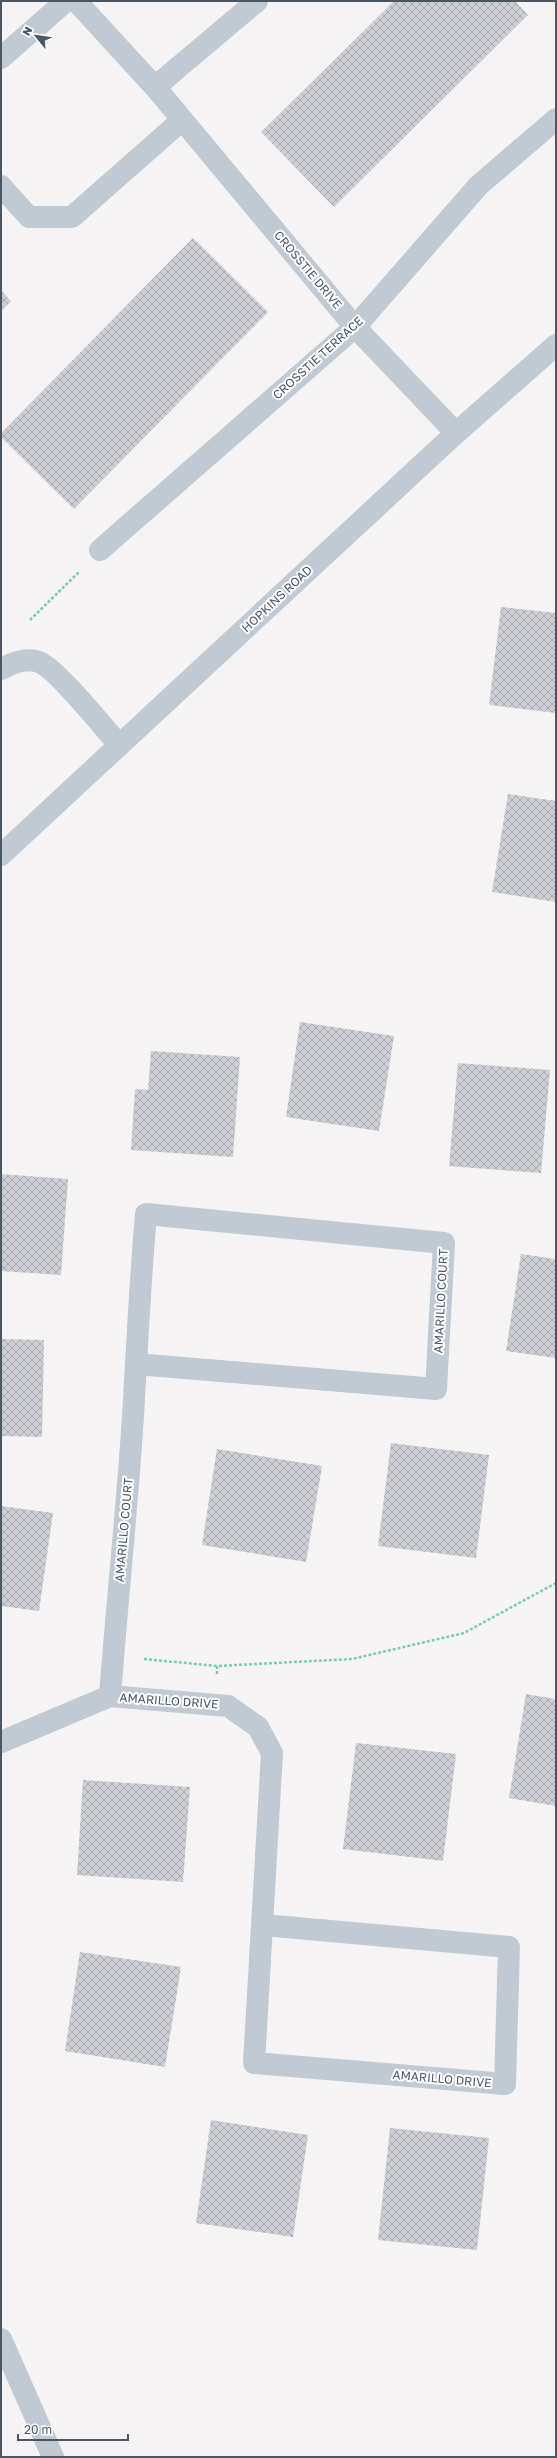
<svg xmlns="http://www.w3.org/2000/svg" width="557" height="2458" font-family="'Golos Text',sans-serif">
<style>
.building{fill:url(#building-cross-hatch)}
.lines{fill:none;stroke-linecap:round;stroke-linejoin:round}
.path{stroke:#7ad0a6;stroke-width:2.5;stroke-dasharray:3 2;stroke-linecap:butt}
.minor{stroke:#c1cad2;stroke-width:22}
.labels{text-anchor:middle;stroke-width:4;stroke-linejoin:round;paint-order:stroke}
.street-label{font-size:12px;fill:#4a5661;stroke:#fff}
</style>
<defs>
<pattern id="building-cross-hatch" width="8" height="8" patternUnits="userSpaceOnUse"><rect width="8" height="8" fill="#cdcfd5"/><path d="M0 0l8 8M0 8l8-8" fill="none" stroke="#a8abb0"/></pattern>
</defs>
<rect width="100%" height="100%" fill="#f5f3f3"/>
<path class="building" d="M394,1H515L528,15L334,207L261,132Z
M193,238L268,312L74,509L1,437V433Z
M1,290L11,301L1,311Z
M501,607L556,613V713L489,705Z
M508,794L556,801V902L492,892Z
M300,1022L394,1036L379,1131L286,1117Z
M151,1051L240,1057L233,1157L131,1150L135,1089L148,1090Z
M458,1063L550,1070L541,1173L449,1166Z
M1,1174L68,1179L61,1275L1,1271Z
M521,1254L556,1259V1358L506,1351Z
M1,1339L44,1340L42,1437L1,1436Z
M391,1443L489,1455L476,1558L378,1546Z
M217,1449L322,1466L306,1562L202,1545Z
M1,1506L53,1513L39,1611L1,1606Z
M526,1694L556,1699V1806L509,1798Z
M356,1743L456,1754L443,1861L343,1849Z
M83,1780L190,1787L183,1882L77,1875Z
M80,1952L181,1967L165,2067L65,2051Z
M211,2120L308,2135L293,2237L196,2223Z
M390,2128L489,2138L477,2250L378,2240Z"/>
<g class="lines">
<path class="path" d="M30,620L79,572
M144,1659L217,1666
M217,1674V1666L352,1659L464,1633L556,1583"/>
<path class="minor" d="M76,1L155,87L355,327L456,433
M1,58L66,1
M155,87L257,1
M1,186L29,217H72L182,120
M100,550L355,327L479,185L556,119
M1,669C12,663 26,657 39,662C56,668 104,728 119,745
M1,855L456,433L556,345
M110,1696C117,1603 127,1510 133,1416C137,1349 140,1282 146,1214L444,1243L436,1389L136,1364
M1,1742L110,1696L228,1706L258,1727L272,1753L254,2063L505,2084L509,1947L263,1925
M1,2339L53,2457"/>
</g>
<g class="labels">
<g class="street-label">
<text transform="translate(308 270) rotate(50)" y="4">CROSSTIE DRIVE</text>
<text transform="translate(318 358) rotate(-42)" y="4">CROSSTIE TERRACE</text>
<text transform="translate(277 599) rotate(-43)" y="4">HOPKINS ROAD</text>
<text transform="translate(441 1301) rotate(-87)" y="4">AMARILLO COURT</text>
<text transform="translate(124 1530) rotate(-85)" y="4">AMARILLO COURT</text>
<text transform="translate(169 1701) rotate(4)" y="4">AMARILLO DRIVE</text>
<text transform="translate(442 2079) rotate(5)" y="4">AMARILLO DRIVE</text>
</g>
</g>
<rect width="557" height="2458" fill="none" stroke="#4a5661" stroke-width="4"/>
<g transform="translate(36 36) rotate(299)" stroke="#ffffff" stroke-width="3" paint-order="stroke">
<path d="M0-3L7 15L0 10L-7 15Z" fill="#4a5661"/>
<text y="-6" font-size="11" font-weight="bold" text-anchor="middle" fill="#4a5661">N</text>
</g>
<path d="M18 2434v6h110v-6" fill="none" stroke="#4a5661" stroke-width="2"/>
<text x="24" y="2434" font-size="12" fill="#4a5661" stroke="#ffffff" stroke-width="3" paint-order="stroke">20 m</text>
</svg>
